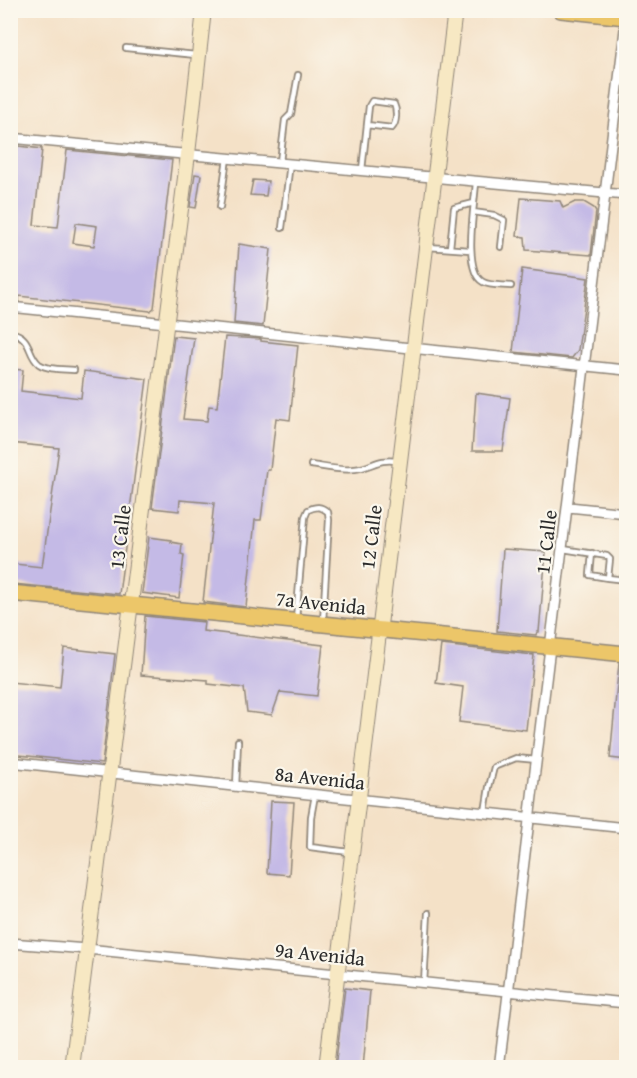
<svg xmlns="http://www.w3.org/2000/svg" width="637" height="1078" font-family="'Gentium Book Plus',serif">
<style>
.building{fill:#c4bae6;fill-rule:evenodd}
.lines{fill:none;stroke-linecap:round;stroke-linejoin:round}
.lane-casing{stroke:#908679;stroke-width:8}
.street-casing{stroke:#908679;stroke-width:12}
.secondary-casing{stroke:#908679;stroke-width:16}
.primary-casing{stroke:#908679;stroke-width:18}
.lane{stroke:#fff;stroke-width:4.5}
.street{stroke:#fff;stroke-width:9}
.secondary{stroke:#f7e8c3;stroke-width:14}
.primary{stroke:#ecc669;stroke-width:15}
.labels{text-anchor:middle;stroke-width:4.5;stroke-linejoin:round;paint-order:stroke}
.street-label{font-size:20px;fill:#2b2b2b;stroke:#fbf7ec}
</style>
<rect width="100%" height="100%" fill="#fbf7ec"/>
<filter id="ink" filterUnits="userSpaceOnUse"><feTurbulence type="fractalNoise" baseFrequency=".0167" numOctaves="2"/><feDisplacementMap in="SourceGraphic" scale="12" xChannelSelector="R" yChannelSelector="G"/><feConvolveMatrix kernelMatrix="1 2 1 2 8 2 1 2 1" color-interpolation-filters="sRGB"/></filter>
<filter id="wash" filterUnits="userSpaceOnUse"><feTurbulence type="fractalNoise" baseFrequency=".008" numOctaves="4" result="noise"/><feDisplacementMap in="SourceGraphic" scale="24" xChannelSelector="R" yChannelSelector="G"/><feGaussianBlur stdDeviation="1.35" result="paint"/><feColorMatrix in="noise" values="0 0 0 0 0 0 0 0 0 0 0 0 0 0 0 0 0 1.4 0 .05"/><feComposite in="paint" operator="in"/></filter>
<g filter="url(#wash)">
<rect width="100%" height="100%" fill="#f4e1c7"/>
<g id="blocks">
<path class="building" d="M10,145L42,149L34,225L58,227L67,150L172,160L154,308L150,311L19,296V301L10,300ZM76,223L97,226L94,246L73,243Z
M195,174L201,175L196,208L190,207Z
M253,180L268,181L266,196L250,195Z
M521,198L560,201L563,208L575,202H584L594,208L596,211L591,255L526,250L525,237L517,236Z
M239,244L271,249L263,326L234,323Z
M522,269L588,278L578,350L572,358L513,352Z
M174,336L194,338L183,419L207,421L209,406L217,407L225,337L261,339V341L298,345L290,420L276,418L270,470H267L261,520H255L246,607L203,602L214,503L180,500L179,511L152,508Z
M10,369L23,370L21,391L81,398L84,371L147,379L119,594L13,584L15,564L42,567L59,448L10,443Z
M476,393L510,398L503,451H472Z
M149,537L171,540V542L182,544L181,554L184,555L179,598L142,593Z
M503,549L546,552L539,632H537L536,635L497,631Z
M145,616L204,622L203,631L323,645L317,696L280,692L272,715L247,712L244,688L208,684V680L141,675Z
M441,645L534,655L526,730L459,722L463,687L436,683Z
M64,648L115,654L102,764L10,754V682L60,687Z
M619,663L627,664V760L610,758Z
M271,801L294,802L289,875L267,873Z
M345,988L370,991L363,1068H335Z"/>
</g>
</g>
<g filter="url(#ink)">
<use href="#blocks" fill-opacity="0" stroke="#908679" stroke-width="1.5"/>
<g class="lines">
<defs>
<path id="lane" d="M126,48L196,55
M280,162L285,120L291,114L298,75
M362,170L369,106L372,101L394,104C397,110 397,123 392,128L367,125
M476,182C475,203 462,271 483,282C490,286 503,285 511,286
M220,207L227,158
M473,212L494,215L504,220L501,247
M282,228L290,163
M428,247L470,250
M450,248L454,208L474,203
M10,332C33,337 26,353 39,364C48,370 64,369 74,370
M311,465C325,467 341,471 355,469C373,467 377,458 397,461
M563,549L607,556L610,559L608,578L626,580
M592,553L590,575L608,578
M296,619L305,517L308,510C316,506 321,506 328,512L329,520L323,622
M236,787L238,741
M315,795L311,817L310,847L349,852
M485,812L489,787L494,767L516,758L537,760
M424,983L428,913"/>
<path id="street" d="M10,138L626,195
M10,307L626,370
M569,507L626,513
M10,762L626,828
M10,943L87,949L626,1003
M499,1068L626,21"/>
<path id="secondary" d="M72,1068L188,154L204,10
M326,1068L455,10"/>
<path id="primary" d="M561,10L626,17
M10,593L626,654"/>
</defs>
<use href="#lane" class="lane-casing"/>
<use href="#street" class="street-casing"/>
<use href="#secondary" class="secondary-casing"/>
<use href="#primary" class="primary-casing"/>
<use href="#lane" class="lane"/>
<use href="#street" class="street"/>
<use href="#secondary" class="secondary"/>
<use href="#primary" class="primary"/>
</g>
</g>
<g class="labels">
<g class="street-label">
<text transform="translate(120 537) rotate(-83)" y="7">13 Calle</text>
<text transform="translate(371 537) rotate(-83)" y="7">12 Calle</text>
<text transform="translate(546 542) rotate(-83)" y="7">11 Calle</text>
<text transform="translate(321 603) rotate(6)" y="7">7a Avenida</text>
<text transform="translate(320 778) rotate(6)" y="7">8a Avenida</text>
<text transform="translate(320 954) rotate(6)" y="7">9a Avenida</text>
</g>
</g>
<rect width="637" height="1078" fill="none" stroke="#fbf7ec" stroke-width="36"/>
</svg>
